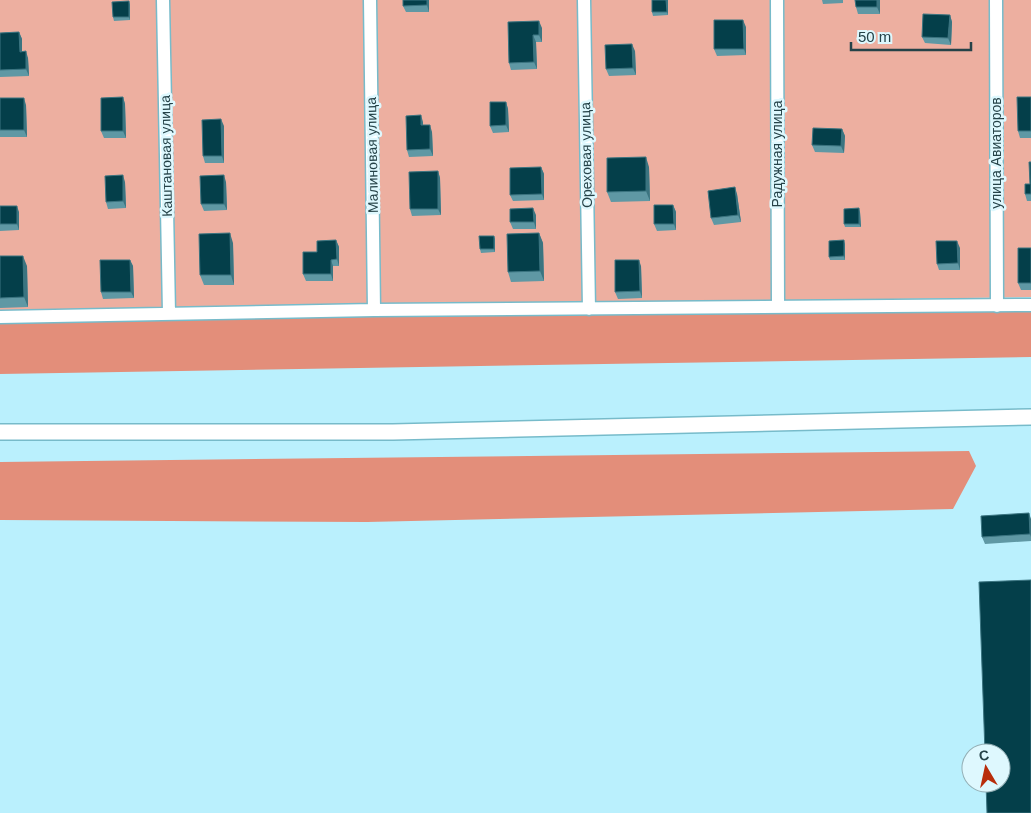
<svg xmlns="http://www.w3.org/2000/svg" width="1031" height="813" font-family="Arial,sans-serif">
<style>
.green{fill:#edafa0}
.forest{fill:#e38e7a}
.lines{fill:none;stroke-linecap:round;stroke-linejoin:round}
.minor-casing{stroke:#77bbca;stroke-width:15}
.tertiary-casing{stroke:#77bbca;stroke-width:18}
.minor{stroke:#fff;stroke-width:12}
.tertiary{stroke:#fff;stroke-width:15}
.wall{fill:#5f98a4}
.shaded-wall{fill:#3b7480}
.building{fill:#043f4a;stroke:#3b7480}
.labels{text-anchor:middle;stroke-width:5;stroke-linejoin:round;paint-order:stroke}
.street-label{font-size:14px;fill:#254248;stroke:#def8fe}
</style>
<rect width="100%" height="100%" fill="#baf0fd"/>
<path class="green" d="M0,0H1031V297L0,311Z"/>
<path class="forest" d="M1031,306V357L0,374V320Z
M969,451L976,466L953,509L367,522L0,520V462Z"/>
<g class="lines">
<defs>
<path id="minor" d="M163,0L169,313
M370,0L374,310
M584,0L589,309
M777,0L778,307
M996,0L997,306
M0,317L374,310L1031,305"/>
<path id="tertiary" d="M0,432H393L1031,417"/>
</defs>
<use href="#minor" class="minor-casing"/>
<use href="#tertiary" class="tertiary-casing"/>
<use href="#minor" class="minor"/>
<use href="#tertiary" class="tertiary"/>
</g>
<path class="wall" d="M429,0V12H406L403,6Z
M668,0V15L653,16L652,12Z
M822,0H843V3L823,4Z
M880,0V14H858L856,7Z
M129,1L130,5V20L114,21L113,17Z
M950,15L952,22L951,45L925,43L922,37Z
M508,22L542,28V42H536L537,69L511,70L509,63Z
M746,27V55L717,56L714,49Z
M19,32L22,39V52L28,58L29,76L0,77V33Z
M635,51L636,75L609,76L606,69Z
M123,97L125,104L126,138H104L101,131Z
M1031,97V138H1020L1018,131Z
M0,98L26,105L27,137H0Z
M506,102L508,109L509,132L493,133L490,126Z
M423,122V125L432,132L433,156L409,157L407,150Z
M224,126V163H205L203,156Z
M842,129L845,136L844,153L815,152L812,145Z
M1031,162V201H1027L1025,194L1030,184Z
M541,167L544,174V200L513,201L510,195Z
M649,167L650,201L611,202L607,192Z
M438,171L440,178L441,215L412,216L410,209Z
M125,182L126,208L108,209L106,202Z
M226,182L227,210L204,211L201,204Z
M737,194L741,222L714,225L711,218Z
M673,205L676,212V230L657,231L654,224Z
M0,206L19,212V230L0,231Z
M860,212L861,227H845L844,224Z
M536,215V229H513L510,222Z
M539,233L543,243L544,281L511,282L508,272Z
M494,236L495,239V252L481,253L480,249Z
M336,240L339,247V266H333V281H306L303,274L317,252Z
M233,243L234,285H204L200,275Z
M845,244V260H830L829,257Z
M960,248V270H939L937,264Z
M1031,248V290H1021L1018,283Z
M0,256L27,266L28,307L0,308Z
M130,260L133,266L134,298L103,299L101,292Z
M641,266L642,298L618,299L615,292Z
M1031,519V541L985,544L982,537Z"/>
<path class="shaded-wall" d="M427,0H429V12L427,5Z
M666,0H668V15L667,12Z
M877,0H880V14L877,7Z
M129,1L130,5V20L129,17Z
M950,15L952,22L951,45L948,38Z
M743,20L746,27V55L744,49Z
M539,21L542,28V42L539,35Z
M19,32L22,39V58L20,52Z
M533,35L536,42L537,69L534,62Z
M632,44L635,51L636,75L633,68Z
M26,51L28,58L29,76L26,69Z
M123,97L125,104L126,138L123,131Z
M24,98L26,105L27,137L24,130Z
M506,102L508,109L509,132L506,125Z
M421,115L423,122V132L421,125Z
M221,119L224,126V163L222,156Z
M430,125L432,132L433,156L430,149Z
M842,129L845,136L844,153L841,146Z
M646,157L649,167L650,201L646,191Z
M541,167L544,174V200L542,194Z
M438,171L440,178L441,215L438,209Z
M123,175L125,182L126,208L123,201Z
M224,175L226,182L227,210L224,204Z
M735,187L737,194L741,222L738,215Z
M673,205L676,212V230L674,224Z
M17,206L19,212V230L17,224Z
M533,208L536,215V229L534,222Z
M859,208L860,212L861,227L859,224Z
M230,233L233,243L234,285L231,275Z
M539,233L543,243L544,281L540,271Z
M494,236L495,239V252L494,249Z
M336,240L339,247V266L337,259Z
M844,240L845,244V260L844,256Z
M957,241L960,248V270L958,263Z
M23,256L27,266L28,307L24,297Z
M130,260L133,266L134,298L131,292Z
M331,260L333,266V281L331,274Z
M639,260L641,266L642,298L640,291Z
M1029,513L1031,519V537L1030,534Z"/>
<path class="building" d="M403,0H427V5L403,6Z
M652,0H666L667,12H652Z
M855,0H877V7H856Z
M129,1V17H113L112,2Z
M923,14L950,15L948,38L922,37Z
M714,20H743L744,49H714Z
M539,21V35H533L534,62L509,63L508,22Z
M19,32L20,52L26,51V69L0,70V33Z
M632,44L633,68L606,69L605,45Z
M123,97V131H101V98Z
M1017,97H1031V131H1018Z
M0,98H24V130H0Z
M490,102H506V125L490,126Z
M421,115V125H430V149L407,150L406,116Z
M221,119L222,156H203L202,120Z
M813,128L842,129L841,146L812,145Z
M646,157V191L607,192V158Z
M1029,162H1031V194H1025V184H1030Z
M541,167L542,194L510,195V168Z
M438,171V209H410L409,172Z
M123,175V201L106,202L105,176Z
M224,175V204H201L200,176Z
M735,187L738,215L711,218L708,191Z
M654,205H673L674,224H654Z
M0,206H17V224H0Z
M533,208L534,222H510V209Z
M859,208V224H844V209Z
M230,233L231,275H200L199,234Z
M539,233L540,271L508,272L507,234Z
M479,236H494V249H480Z
M336,240L337,259L331,260V274H303V252H317V241Z
M844,240V256L829,257V241Z
M936,241H957L958,263L937,264Z
M1018,248H1031V283H1018Z
M0,256H23L24,297L0,298Z
M100,260H130L131,292H101Z
M615,260H639L640,291L615,292Z
M1029,513L1030,534L982,537L981,516Z
M1031,580V813H987L986,783H1001V753H985L979,582Z"/>
<g class="labels">
<g class="street-label">
<text transform="translate(996 153) rotate(-90)" y="5">улица Авиаторов</text>
<text transform="translate(777 154) rotate(-90)" y="5">Радужная улица</text>
<text transform="translate(372 155) rotate(-91)" y="5">Малиновая улица</text>
<text transform="translate(586 155) rotate(-91)" y="5">Ореховая улица</text>
<text transform="translate(166 156) rotate(-91)" y="5">Каштановая улица</text>
</g>
</g>
<g transform="translate(986 768) rotate(351)"><circle r="24" fill="#def8fe" stroke="#94afb5"/>
<path d="M0-4L9 19L0 12L-9 19Z" fill="#b82d0b"/>
<text y="-8" font-size="14" font-weight="bold" text-anchor="middle" fill="#254248">С</text>
</g>
<path d="M851 42v8h120v-8" fill="none" stroke="#254248" stroke-width="2.5"/>
<text x="858" y="42" font-size="15" fill="#254248" stroke="#def8fe" stroke-width="4" paint-order="stroke">50 m</text>
</svg>
